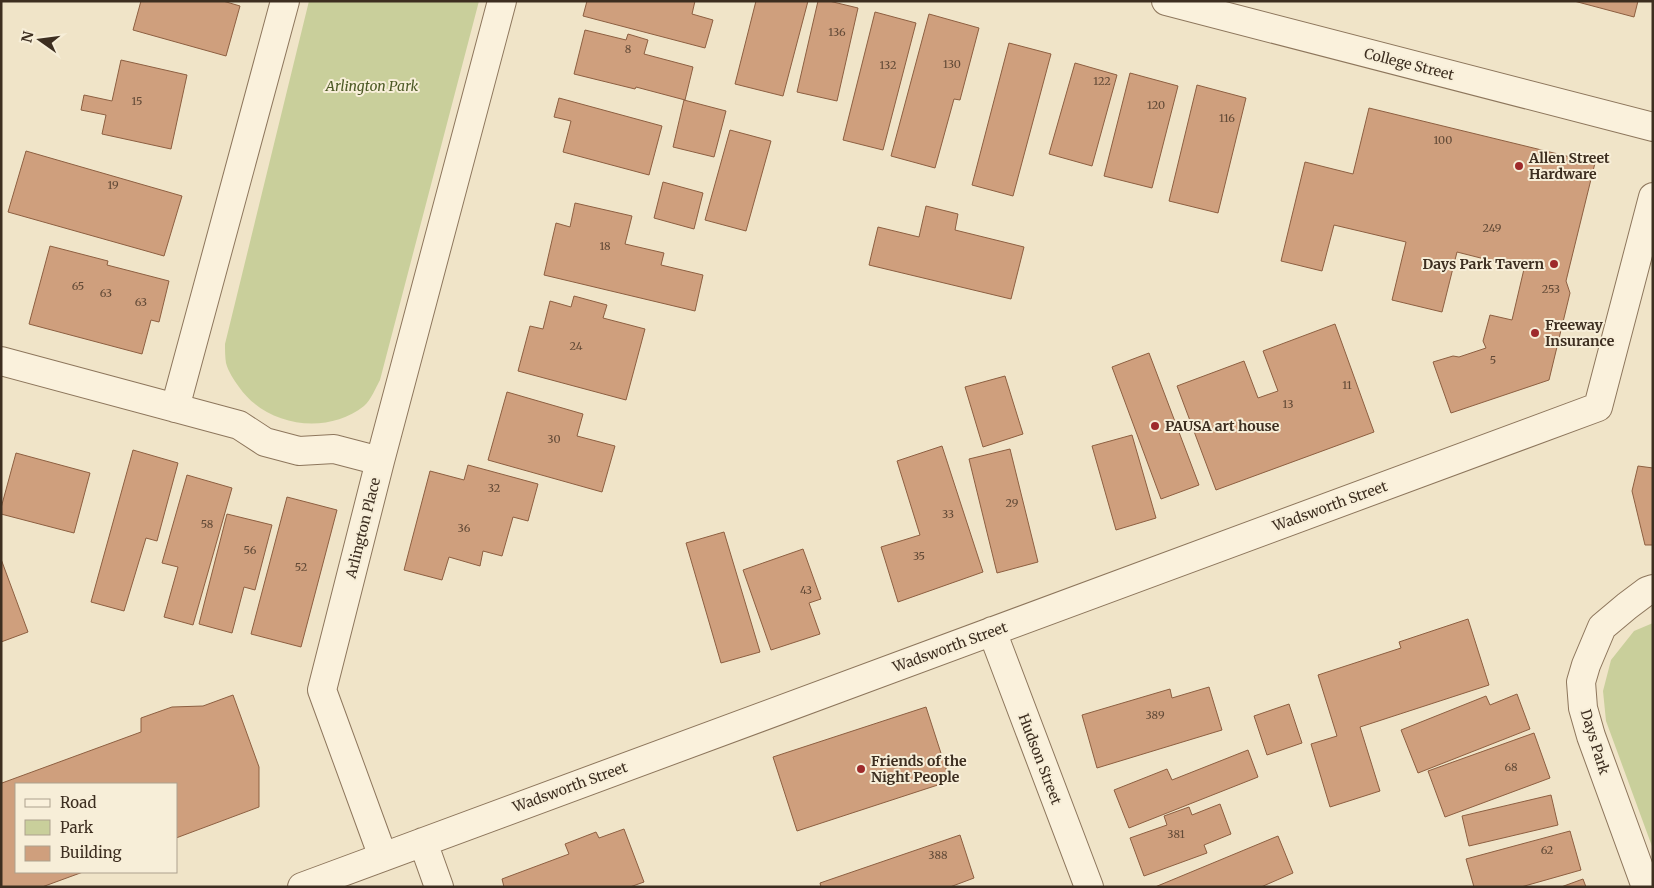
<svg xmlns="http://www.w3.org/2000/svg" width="1654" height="888" font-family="Merriweather,serif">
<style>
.green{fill:#c9cf9b}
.building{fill:#cf9f7d;stroke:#8d5f41}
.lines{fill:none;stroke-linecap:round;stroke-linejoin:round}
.street-casing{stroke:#8d765c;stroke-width:30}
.street{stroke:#faf1dc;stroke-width:28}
.poi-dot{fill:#9e2a2b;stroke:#f7eed8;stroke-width:2}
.labels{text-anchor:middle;stroke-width:4;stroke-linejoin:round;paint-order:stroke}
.number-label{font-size:11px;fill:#624a37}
.street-label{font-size:14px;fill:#3d2e20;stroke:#f7eed8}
.park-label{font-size:14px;font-style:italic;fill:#4d5a26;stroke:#f7eed8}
.poi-label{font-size:14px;font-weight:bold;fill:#3d2e20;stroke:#f7eed8;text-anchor:start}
</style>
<rect width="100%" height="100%" fill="#f0e4c8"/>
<path class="green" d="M309,1H479L380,380C376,387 371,400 364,406C326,436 266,426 239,387C234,380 228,371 226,363C225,357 225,350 225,344Z
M1653,623V849L1606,721L1603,691L1611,660L1634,631Z"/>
<path class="building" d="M141,1H223L240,6L226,56L133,30Z
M587,1H695L692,14L713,20L705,48L583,16Z
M756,1H808L783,96L735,84Z
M818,1H829L858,8L837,101L797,92Z
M1574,1H1638L1634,17Z
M875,12L916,23L883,150L843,140Z
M929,14L979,28L960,100L954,99L935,168L891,156Z
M585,30L626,40L628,34L648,40L644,54L693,67L685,100L636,87L635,89L574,74Z
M1009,43L1051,54L1013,196L972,185Z
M121,60L187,75L171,149L102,134L106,115L81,110L84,95L112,101Z
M1075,63L1117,75L1092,166L1049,154Z
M1130,73L1178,86L1152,188L1104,176Z
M1197,85L1246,98L1218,213L1169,201Z
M559,98L662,126L649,175L563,152L571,121L554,117Z
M684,100L726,111L714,157L673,147Z
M1369,108L1595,163L1566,281L1570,293L1549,380L1451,413L1433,362L1453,356L1459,357L1486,348L1483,341L1490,315L1512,320L1524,269L1457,252L1442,312L1392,300L1406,242L1334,225L1322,271L1281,261L1305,162L1353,174Z
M730,130L771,141L746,231L705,220Z
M26,151L182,196L164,256L8,212Z
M663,182L703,193L694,229L654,218Z
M575,203L632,216L625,244L664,253L661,265L703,275L695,311L544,275L556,223L570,227Z
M926,206L958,214L955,230L1024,247L1011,299L869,265L878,227L919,237Z
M50,246L108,261L107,265L169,281L159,322L151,320L142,354L29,324Z
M574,296L607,305L603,318L645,329L626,400L518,371L530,326L543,329L550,301L571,307Z
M1335,324L1374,432L1216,490L1177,386L1244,361L1258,398L1278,391L1263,351Z
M1149,353L1199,485L1161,499L1112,367Z
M1005,376L1023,434L983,447L965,387Z
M507,392L583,414L577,436L615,446L602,492L488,460Z
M1132,435L1156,518L1116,530L1092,446Z
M942,446L983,572L898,602L881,547L920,535L897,461Z
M1010,449L1038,562L997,573L969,459Z
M133,450L178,463L157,541L146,538L124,611L91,602Z
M16,453L90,473L74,533L1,514V508Z
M468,465L538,484L528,521L513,517L502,556L483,551L480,566L449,557L442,580L404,570L430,471L464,480Z
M1638,466L1653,468V545H1645L1632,491Z
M187,475L232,488L193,625L164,617L178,567L162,563Z
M287,497L337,510L301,647L251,634Z
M227,514L272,525L255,590L244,587L232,633L199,624Z
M724,532L760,652L721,663L686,543Z
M803,549L821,599L809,603L820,634L771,650L743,570Z
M1,559L28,632L1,642Z
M1468,619L1489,685L1360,727L1380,791L1330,807L1311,744L1337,736L1318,675L1401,648L1399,642Z
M1209,687L1222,730L1097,768L1082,715L1170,689L1172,698Z
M1517,694L1530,729L1418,773L1401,730L1486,696L1490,705Z
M233,695L259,767V807L176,838V784H16V872H83L42,887H1V781L2,783L141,732V718L172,707L203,706Z
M1289,704L1302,743L1267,755L1254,716Z
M926,707L950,781L797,831L773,757Z
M1534,733L1550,778L1445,817L1428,771Z
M1248,750L1258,777L1129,828L1114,790L1167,769L1172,780Z
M1551,795L1558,825L1469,846L1462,816Z
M1220,804L1231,834L1204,845L1207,853L1144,876L1130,838L1167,825L1164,816L1189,807L1192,815Z
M624,829L644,882L630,887H504L502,879L569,854L565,844L596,832L599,838Z
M1570,831L1581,870L1521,887H1474L1466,859Z
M960,835L974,878L950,887H821L820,883Z
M1278,836L1293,873L1261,887H1155Z
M1583,879L1586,887H1561Z"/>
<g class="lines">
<defs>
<path id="street" d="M1166,1L1653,127
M1,361L239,425L265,442L299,451L334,449L380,461
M175,408L285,1
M992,631L1089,887
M423,842L439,887
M383,857L322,690L380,461L502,1
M302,887L1598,407L1653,197
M1646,887L1591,736L1583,708L1581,682L1586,665L1602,627L1627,606L1647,591L1653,589"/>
</defs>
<use href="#street" class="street-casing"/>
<use href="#street" class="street"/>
</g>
<g class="poi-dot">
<circle cx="1519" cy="166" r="5"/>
<circle cx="1554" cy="264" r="5"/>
<circle cx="1535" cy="333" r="5"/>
<circle cx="1155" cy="426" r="5"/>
<circle cx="861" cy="769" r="5"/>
</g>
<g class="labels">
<g class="number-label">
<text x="837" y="36">136</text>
<text x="628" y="53">8</text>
<text x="952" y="68">130</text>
<text x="888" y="69">132</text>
<text x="1102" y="85">122</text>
<text x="137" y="105">15</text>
<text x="1156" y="109">120</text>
<text x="1227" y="122">116</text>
<text x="1443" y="144">100</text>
<text x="113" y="189">19</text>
<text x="1492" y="232">249</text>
<text x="605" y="250">18</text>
<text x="78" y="290">65</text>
<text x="1551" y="293">253</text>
<text x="106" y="297">63</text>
<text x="141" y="306">63</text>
<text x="576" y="350">24</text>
<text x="1493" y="364">5</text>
<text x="1347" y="389">11</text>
<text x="1288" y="408">13</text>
<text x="554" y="443">30</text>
<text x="494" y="492">32</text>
<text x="1012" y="507">29</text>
<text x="948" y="518">33</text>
<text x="207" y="528">58</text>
<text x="464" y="532">36</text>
<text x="250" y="554">56</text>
<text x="919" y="560">35</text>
<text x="301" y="571">52</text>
<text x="806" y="594">43</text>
<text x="1155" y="719">389</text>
<text x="1511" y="771">68</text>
<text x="1176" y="838">381</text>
<text x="1547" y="854">62</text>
<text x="938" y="859">388</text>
</g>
<g class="street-label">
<text transform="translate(1409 64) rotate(14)" y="5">College Street</text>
<text transform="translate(1330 506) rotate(-20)" y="5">Wadsworth Street</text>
<text transform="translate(363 528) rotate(-76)" y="5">Arlington Place</text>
<text transform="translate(950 647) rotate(-20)" y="5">Wadsworth Street</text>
<text transform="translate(1595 742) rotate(73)" y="5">Days Park</text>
<text transform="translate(1040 759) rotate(69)" y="5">Hudson Street</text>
<text transform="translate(570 787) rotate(-20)" y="5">Wadsworth Street</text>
</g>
<g class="park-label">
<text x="372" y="91">Arlington Park</text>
</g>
<g class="poi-label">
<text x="1529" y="163">Allen Street<tspan x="1529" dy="16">Hardware</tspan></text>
<text x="1544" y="269" text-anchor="end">Days Park Tavern</text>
<text x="1545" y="330">Freeway<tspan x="1545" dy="16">Insurance</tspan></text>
<text x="1165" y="431">PAUSA art house</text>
<text x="871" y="766">Friends of the<tspan x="871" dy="16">Night People</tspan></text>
</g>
</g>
<rect width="1654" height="888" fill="none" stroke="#3d2e20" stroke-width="5"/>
<rect x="15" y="783" width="162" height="90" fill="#f7eed8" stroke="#ada18e"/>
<rect x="25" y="799" width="25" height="8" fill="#faf1dc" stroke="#ada18e"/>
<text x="60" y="808" font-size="15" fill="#3d2e20">Road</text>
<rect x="25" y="820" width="25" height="15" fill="#c9cf9b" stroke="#ada18e"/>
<text x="60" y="833" font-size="15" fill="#3d2e20">Park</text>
<rect x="25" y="846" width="25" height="15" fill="#cf9f7d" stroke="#ada18e"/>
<text x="60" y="858" font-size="15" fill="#3d2e20">Building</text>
<g transform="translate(40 40) rotate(284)" stroke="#f7eed8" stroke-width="4" paint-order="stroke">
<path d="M0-4L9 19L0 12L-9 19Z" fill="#3d2e20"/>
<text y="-8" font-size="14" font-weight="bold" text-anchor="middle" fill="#3d2e20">N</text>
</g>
</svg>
